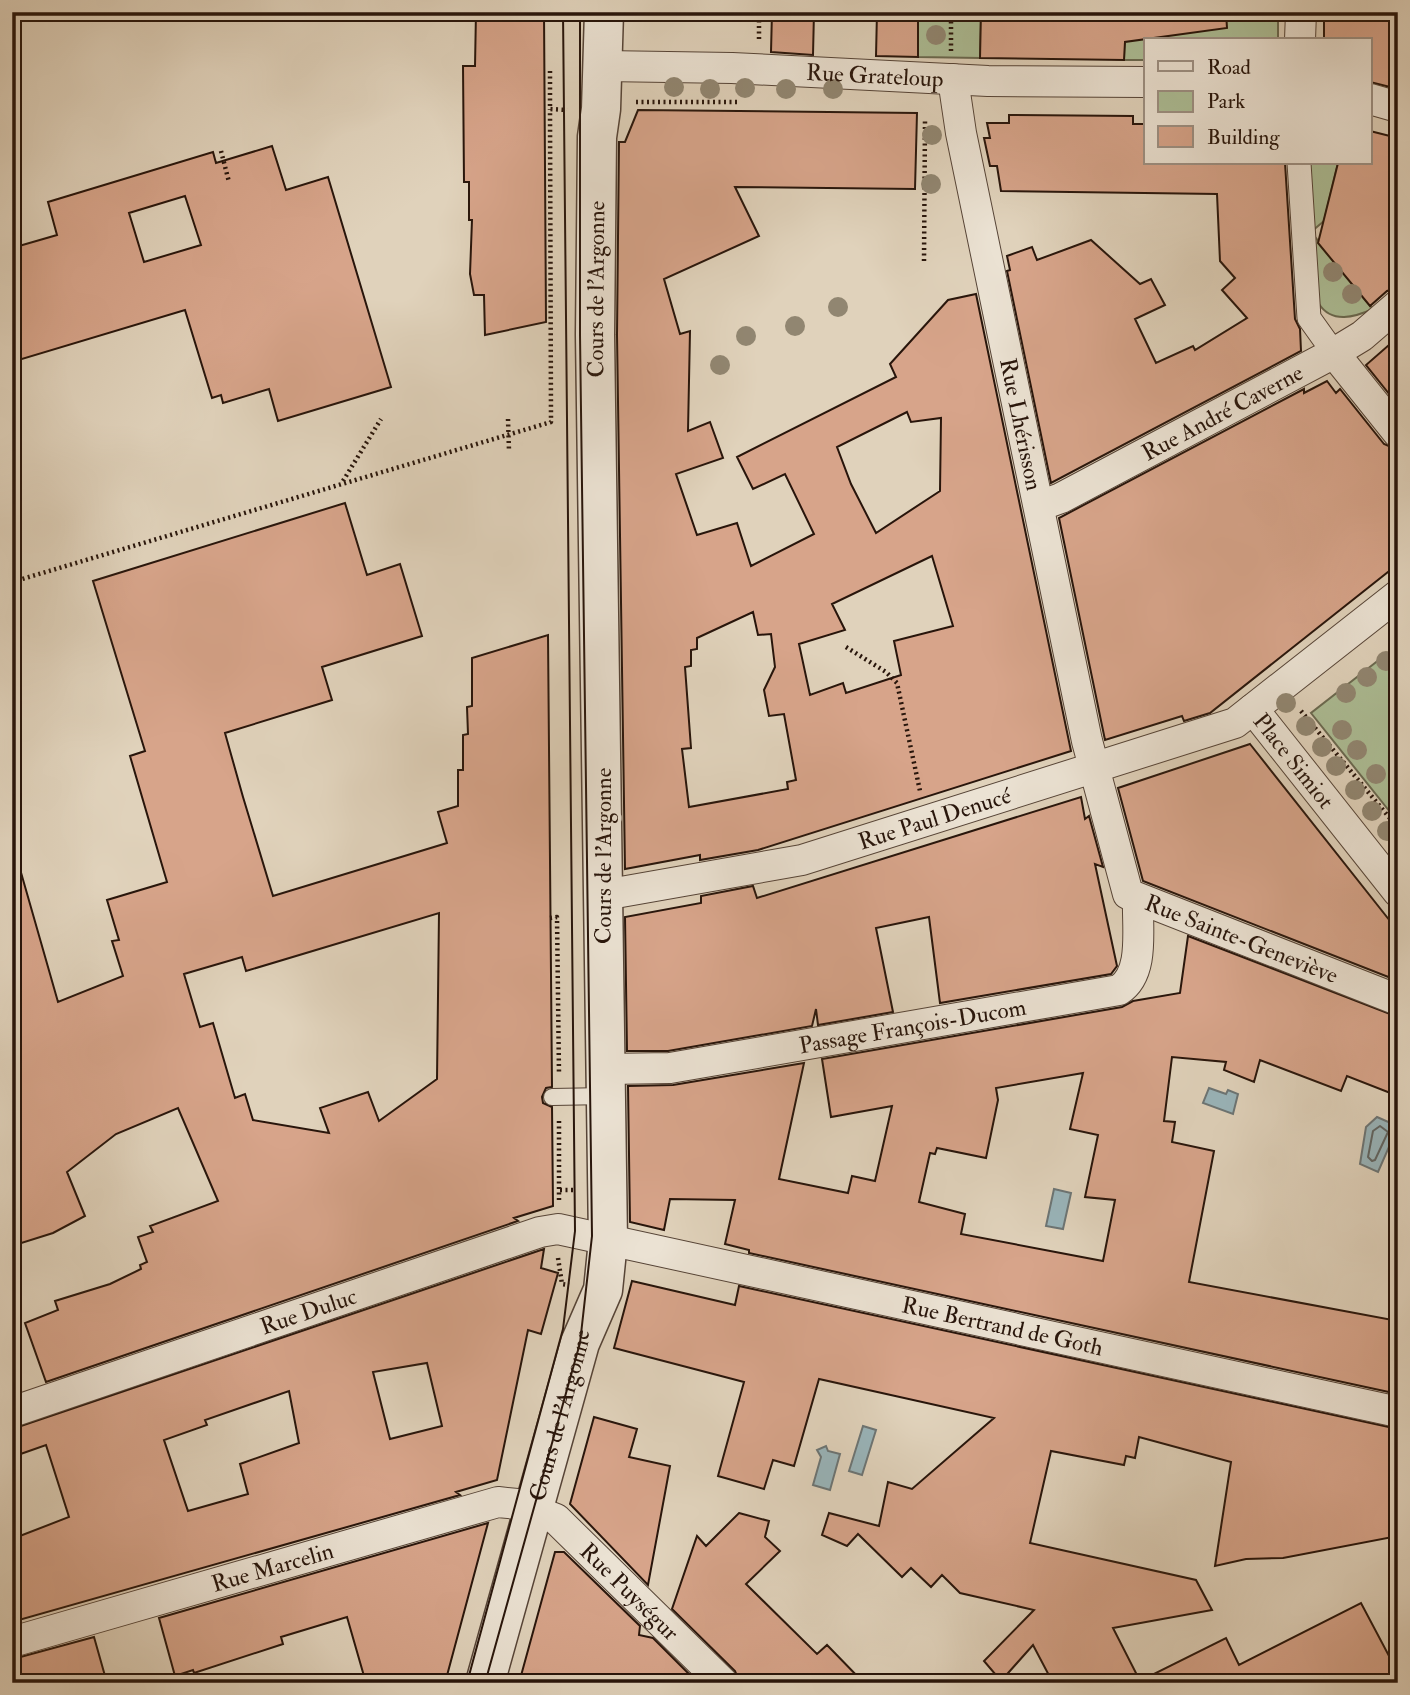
<svg xmlns="http://www.w3.org/2000/svg" width="1410" height="1695" font-family="'IM FELL Double Pica',serif">
<style>
.green{fill:#acbd95;stroke:#6a6950;stroke-width:2}
.water{fill:#99b5bb;stroke:#6c7575;stroke-width:2}
.lines{fill:none;stroke-linecap:round;stroke-linejoin:round}
.shore{stroke:#606563;stroke-width:2}
.building{fill:#d7a48a;stroke:#28150b;stroke-width:2;fill-rule:evenodd}
.service-casing{stroke:#564437;stroke-width:18}
.pedestrian-casing{stroke:#564437;stroke-width:25}
.minor-casing{stroke:#564437;stroke-width:32}
.tertiary-casing{stroke:#564437;stroke-width:41}
.path{stroke:#28150b;stroke-width:4.5;stroke-dasharray:2 3.5;stroke-linecap:butt}
.service{stroke:#ebe2d3;stroke-width:16}
.pedestrian{stroke:#ebe2d3;stroke-width:23}
.minor{stroke:#ebe2d3;stroke-width:30}
.tertiary{stroke:#ebe2d3;stroke-width:38}
.tram{stroke:#28150b;stroke-width:2}
.tree{fill:#918671}
.labels{text-anchor:middle;stroke-width:7;stroke-linejoin:round;paint-order:stroke}
.street-label{font-size:23px;fill:#28150b;stroke:#ebe2d3}
</style>
<rect width="100%" height="100%" fill="#e0d2bb"/>
<filter id="stains"><feTurbulence type="fractalNoise" baseFrequency=".00286" numOctaves="4"/><feColorMatrix values="0 0 0 0 .2 0 0 0 0 .09 0 0 0 0 .02 0 0 0 .5 -.17"/></filter>
<radialGradient id="worn" r=".72"><stop offset=".6" stop-color="#630" stop-opacity="0"/><stop offset="1" stop-color="#630" stop-opacity=".3"/></radialGradient>
<path class="green" d="M918,12H981L980,58L918,57Z
M1125,12H1278V40H1146V60H1124Z
M1307,163H1338L1324,221L1311,232L1373,309C1355,317 1332,324 1319,304C1309,290 1309,187 1307,163Z
M1398,645V822L1311,713Z"/>
<path class="water" d="M1209,1088L1226,1094L1228,1090L1238,1094L1233,1114L1203,1103Z
M1377,1117L1393,1124L1396,1131L1378,1172L1360,1164L1366,1127Z
M1054,1189L1071,1193L1063,1229L1046,1226Z
M863,1426L876,1430L862,1475L849,1471Z
M826,1446L828,1451L840,1454L830,1490L813,1485L821,1457L817,1450Z"/>
<g class="lines">
<path class="shore" d="M1380,1126L1388,1132L1375,1160L1372,1161L1368,1157L1373,1131Z"/>
</g>
<path class="building" d="M476,12H544L546,322L485,335L484,295H474L470,274L472,220H469V182H464L463,66H475Z
M772,12H814L813,55L771,52Z
M877,12H918V57L876,56Z
M981,12H1226L1227,28L1125,42L1124,60L980,58Z
M1324,12H1398V89L1370,82V40H1324Z
M638,110L917,113L915,189L735,187L759,236L664,279L680,334L690,331L688,431L710,422L723,458L676,474L697,535L737,523L751,566L814,534L785,474L753,489L737,457L896,377L890,364L948,300L976,294L1071,751L758,850L700,860V855L625,869L617,335L619,142H625ZM907,412L911,422L941,418L940,491L876,533L851,484L837,447ZM932,556L953,626L894,641L901,675L846,693L843,683L810,695L799,644L845,630L832,604ZM753,612L758,635L771,634L775,667L764,690L769,716L784,714L796,780L787,782L788,789L689,807L682,749L691,748L685,667L691,666V650L697,649V638Z
M1009,115L1133,116V124H1146V163H1285L1295,319L1300,329L1301,351L1051,483L1007,271L1010,270L1007,256L1032,247L1037,260L1091,240L1140,284L1151,279L1165,305L1135,319L1156,363L1193,346L1195,350L1247,318L1222,290L1235,278L1220,261L1217,194L1001,191L997,166H990L984,138H990L987,123H1009Z
M1370,131L1398,138V288L1387,291L1370,306L1318,243L1338,163H1370Z
M272,146L286,190L328,177L391,387L278,421L269,389L223,403L221,395L212,398L185,310L12,362V248L57,235L48,202L213,152L216,163ZM185,196L201,245L144,262L129,213Z
M1398,328V405L1366,365L1397,338L1392,333Z
M1327,381L1336,393L1340,389L1384,444L1398,450V564L1210,713L1184,721L1182,716L1105,740L1059,518L1304,389V393Z
M345,503L367,575L400,564L422,636L322,667L332,700L225,733L243,797L273,896L447,843L438,812L458,806V770H463V735L468,734L467,707L472,706V658L548,635L552,1087L546,1088L542,1097L543,1103L552,1107L553,1206L514,1218L518,1221L46,1382L25,1323L58,1310L55,1301L110,1284L141,1269L140,1265L147,1262L138,1237L153,1232L150,1226L218,1201L178,1108L116,1134L67,1172L85,1216L53,1233L12,1246V870L20,869L58,1002L123,976L112,941L119,940L107,900L167,882L130,756L145,751L93,581ZM439,913L437,1079L379,1121L368,1092L320,1108L329,1133L253,1120L245,1094L235,1098L213,1023L200,1027L184,974L242,957L246,971Z
M1250,744L1394,926L1396,980L1143,881L1118,788Z
M1081,797L1085,819L1089,816L1103,867L1095,864L1117,966L1111,974L940,1003L929,917L876,928L893,1012L818,1025L816,1009L812,1026L668,1051H627L625,917L701,903V896L753,886L757,898Z
M1188,936L1398,1017V1096L1347,1076L1341,1091L1260,1060L1254,1082L1224,1070L1226,1062L1172,1057L1164,1121L1175,1122L1172,1142L1214,1151L1189,1282L1398,1321V1394L749,1253V1250L725,1244L735,1200L670,1199L664,1230L630,1222L628,1086L673,1085L804,1063L779,1179L848,1193L852,1176L875,1181L892,1106L831,1117L822,1059L1122,1007L1133,1001L1180,993ZM1083,1073L1070,1129L1098,1135L1085,1197L1115,1200L1103,1261L961,1234L965,1214L919,1202L930,1153L935,1154L937,1148L986,1158L998,1100L996,1088Z
M544,1249L541,1268L558,1273L541,1334L528,1330L497,1480L456,1492L460,1495L12,1622V1539L69,1517L46,1445L12,1457V1429ZM427,1363L442,1426L390,1439L373,1372ZM289,1391L299,1443L240,1464L248,1494L188,1511L164,1440L207,1425L205,1420Z
M632,1281L735,1305L739,1286L1398,1429V1536L1283,1558L1246,1559L1215,1566L1231,1462L1139,1437L1135,1458L1126,1456L1124,1465L1051,1451L1030,1543L1196,1580L1212,1610L1113,1628L1140,1681L1226,1638L1239,1665L1361,1603L1397,1671L1370,1683H1053L1033,1645L1001,1681L984,1661L1034,1610L960,1593L942,1575L931,1587L911,1568L902,1577L858,1534L847,1546L822,1535L829,1513L879,1526L888,1482L912,1489L994,1418L819,1379L794,1466L773,1460L764,1489L718,1476L744,1382L614,1348Z
M594,1417L637,1429L629,1457L670,1466L648,1585L570,1504Z
M739,1513L769,1521L765,1537L780,1551L746,1584L817,1654L827,1645L864,1683H740L735,1671L672,1609L697,1536L706,1546Z
M488,1523L445,1683H366L347,1617L281,1637L283,1644L194,1673L193,1670L175,1676L159,1618Z
M555,1552H564L640,1626L639,1635L653,1638L698,1683H519Z
M94,1637L107,1683H19L12,1667L13,1659Z"/>
<g class="lines">
<defs>
<path id="service" d="M552,1097L607,1096"/>
<path id="pedestrian" d="M1299,163L1309,318L1334,353"/>
<g id="minor">
<path d="M1300,40L1301,12"/>
<path id="s1" d="M604,66L732,68L988,81L1146,82"/>
<path id="s2" d="M953,79L961,133L1087,741L1128,894L1398,1000"/>
<path d="M1370,99L1398,107"/>
<path d="M1334,353L1398,433"/>
<path id="s3" d="M1039,506L1061,498L1334,353L1362,336L1398,305"/>
<path id="s4" d="M1253,709L1398,892"/>
<path id="s5" d="M604,895L802,860L1235,723L1398,595"/>
<path id="s6" d="M606,1069L670,1068L1119,990C1145,973 1137,929 1138,900"/>
<path id="s7" d="M12,1412L540,1232L558,1229L1398,1412"/>
<path id="s8" d="M12,1642L498,1502L517,1504L556,1519L723,1683"/>
</g>
<g id="tertiary">
<path id="s9" d="M485,1683L580,1343L603,1290L608,1241L595,335L597,137L601,109L604,12"/>
</g>
</defs>
<use href="#service" class="service-casing"/>
<use href="#pedestrian" class="pedestrian-casing"/>
<use href="#minor" class="minor-casing"/>
<use href="#tertiary" class="tertiary-casing"/>
<path class="path" d="M759,39V12
M951,51V12
M550,71V109L567,110
M636,102H740
M221,151L229,182
M924,261L925,120
M508,419L509,451
M343,481L381,419
M12,582L551,422L550,109
M846,647L886,672L897,683L920,791
M1301,711L1398,828
M550,918L557,917L559,1074
M560,1190H573
M559,1200V1118
M558,1258L562,1284L569,1285"/>
<use href="#service" class="service"/>
<use href="#pedestrian" class="pedestrian"/>
<use href="#minor" class="minor"/>
<use href="#tertiary" class="tertiary"/>
<g class="tram">
<path d="M467,1683L563,1329L575,1231L563,12"/>
<path id="s10" d="M485,1683L580,1343L592,1236L580,335V12"/>
</g>
</g>
<g class="tree">
<circle cx="936" cy="35" r="10"/>
<circle cx="674" cy="87" r="10"/>
<circle cx="745" cy="88" r="10"/>
<circle cx="710" cy="89" r="10"/>
<circle cx="786" cy="89" r="10"/>
<circle cx="833" cy="89" r="10"/>
<circle cx="932" cy="135" r="10"/>
<circle cx="931" cy="184" r="10"/>
<circle cx="1333" cy="272" r="10"/>
<circle cx="1352" cy="294" r="10"/>
<circle cx="838" cy="307" r="10"/>
<circle cx="795" cy="326" r="10"/>
<circle cx="746" cy="336" r="10"/>
<circle cx="720" cy="365" r="10"/>
<circle cx="1386" cy="661" r="10"/>
<circle cx="1367" cy="677" r="10"/>
<circle cx="1346" cy="693" r="10"/>
<circle cx="1286" cy="703" r="10"/>
<circle cx="1306" cy="726" r="10"/>
<circle cx="1342" cy="730" r="10"/>
<circle cx="1322" cy="747" r="10"/>
<circle cx="1357" cy="750" r="10"/>
<circle cx="1336" cy="766" r="10"/>
<circle cx="1376" cy="774" r="10"/>
<circle cx="1355" cy="790" r="10"/>
<circle cx="1372" cy="811" r="10"/>
<circle cx="1387" cy="831" r="10"/>
</g>
<g class="labels">
<g class="street-label">
<text dy="8" stroke="none"><textPath href="#s1" startOffset="271">Rue Grateloup</textPath></text>
<text dy="8" stroke="none"><textPath href="#s9" startOffset="1412">Cours de l'Argonne</textPath></text>
<text dy="8" stroke="none"><textPath href="#s3" startOffset="206">Rue André Caverne</textPath></text>
<text dy="8" stroke="none"><textPath href="#s2" startOffset="352">Rue Lhérisson</textPath></text>
<text dy="8" stroke="none"><textPath href="#s4" startOffset="66">Place Simiot</textPath></text>
<text dy="8" stroke="none"><textPath href="#s5" startOffset="340">Rue Paul Denucé</textPath></text>
<text transform="translate(603 856) rotate(-90)" y="8">Cours de l'Argonne</text>
<text dy="8" stroke="none"><textPath href="#s2" startOffset="956">Rue Sainte-Geneviève</textPath></text>
<text dy="8" stroke="none"><textPath href="#s6" startOffset="310">Passage François-Ducom</textPath></text>
<text dy="8" stroke="none"><textPath href="#s7" startOffset="313">Rue Duluc</textPath></text>
<text dy="8" stroke="none"><textPath href="#s7" startOffset="1031">Rue Bertrand de Goth</textPath></text>
<text dy="8" stroke="none"><textPath href="#s10" startOffset="278">Cours de l'Argonne</textPath></text>
<text dy="8" stroke="none"><textPath href="#s8" startOffset="271">Rue Marcelin</textPath></text>
<text dy="8" stroke="none"><textPath href="#s8" startOffset="670">Rue Puységur</textPath></text>
</g>
</g>
<rect width="1410" height="1695" fill="none" stroke="#e0d2bb" stroke-width="42"/>
<rect x="14" y="14" width="1382" height="1667" fill="none" stroke="#28150b" stroke-width="3.5"/>
<rect x="21" y="21" width="1368" height="1653" fill="none" stroke="#28150b" stroke-width="2"/>
<rect x="1144" y="38" width="228" height="126" fill="#ebe2d3" stroke="#9d9083" stroke-width="2"/>
<rect x="1158" y="61" width="35" height="10" fill="#ebe2d3" stroke="#9d9083" stroke-width="2"/>
<text x="1207" y="74" font-size="21" fill="#28150b">Road</text>
<rect x="1158" y="91" width="35" height="21" fill="#acbd95" stroke="#9d9083" stroke-width="2"/>
<text x="1207" y="108" font-size="21" fill="#28150b">Park</text>
<rect x="1158" y="126" width="35" height="21" fill="#d7a48a" stroke="#9d9083" stroke-width="2"/>
<text x="1207" y="144" font-size="21" fill="#28150b">Building</text>
<rect width="100%" height="100%" filter="url(#stains)"/>
<rect width="100%" height="100%" fill="url(#worn)"/>
</svg>
